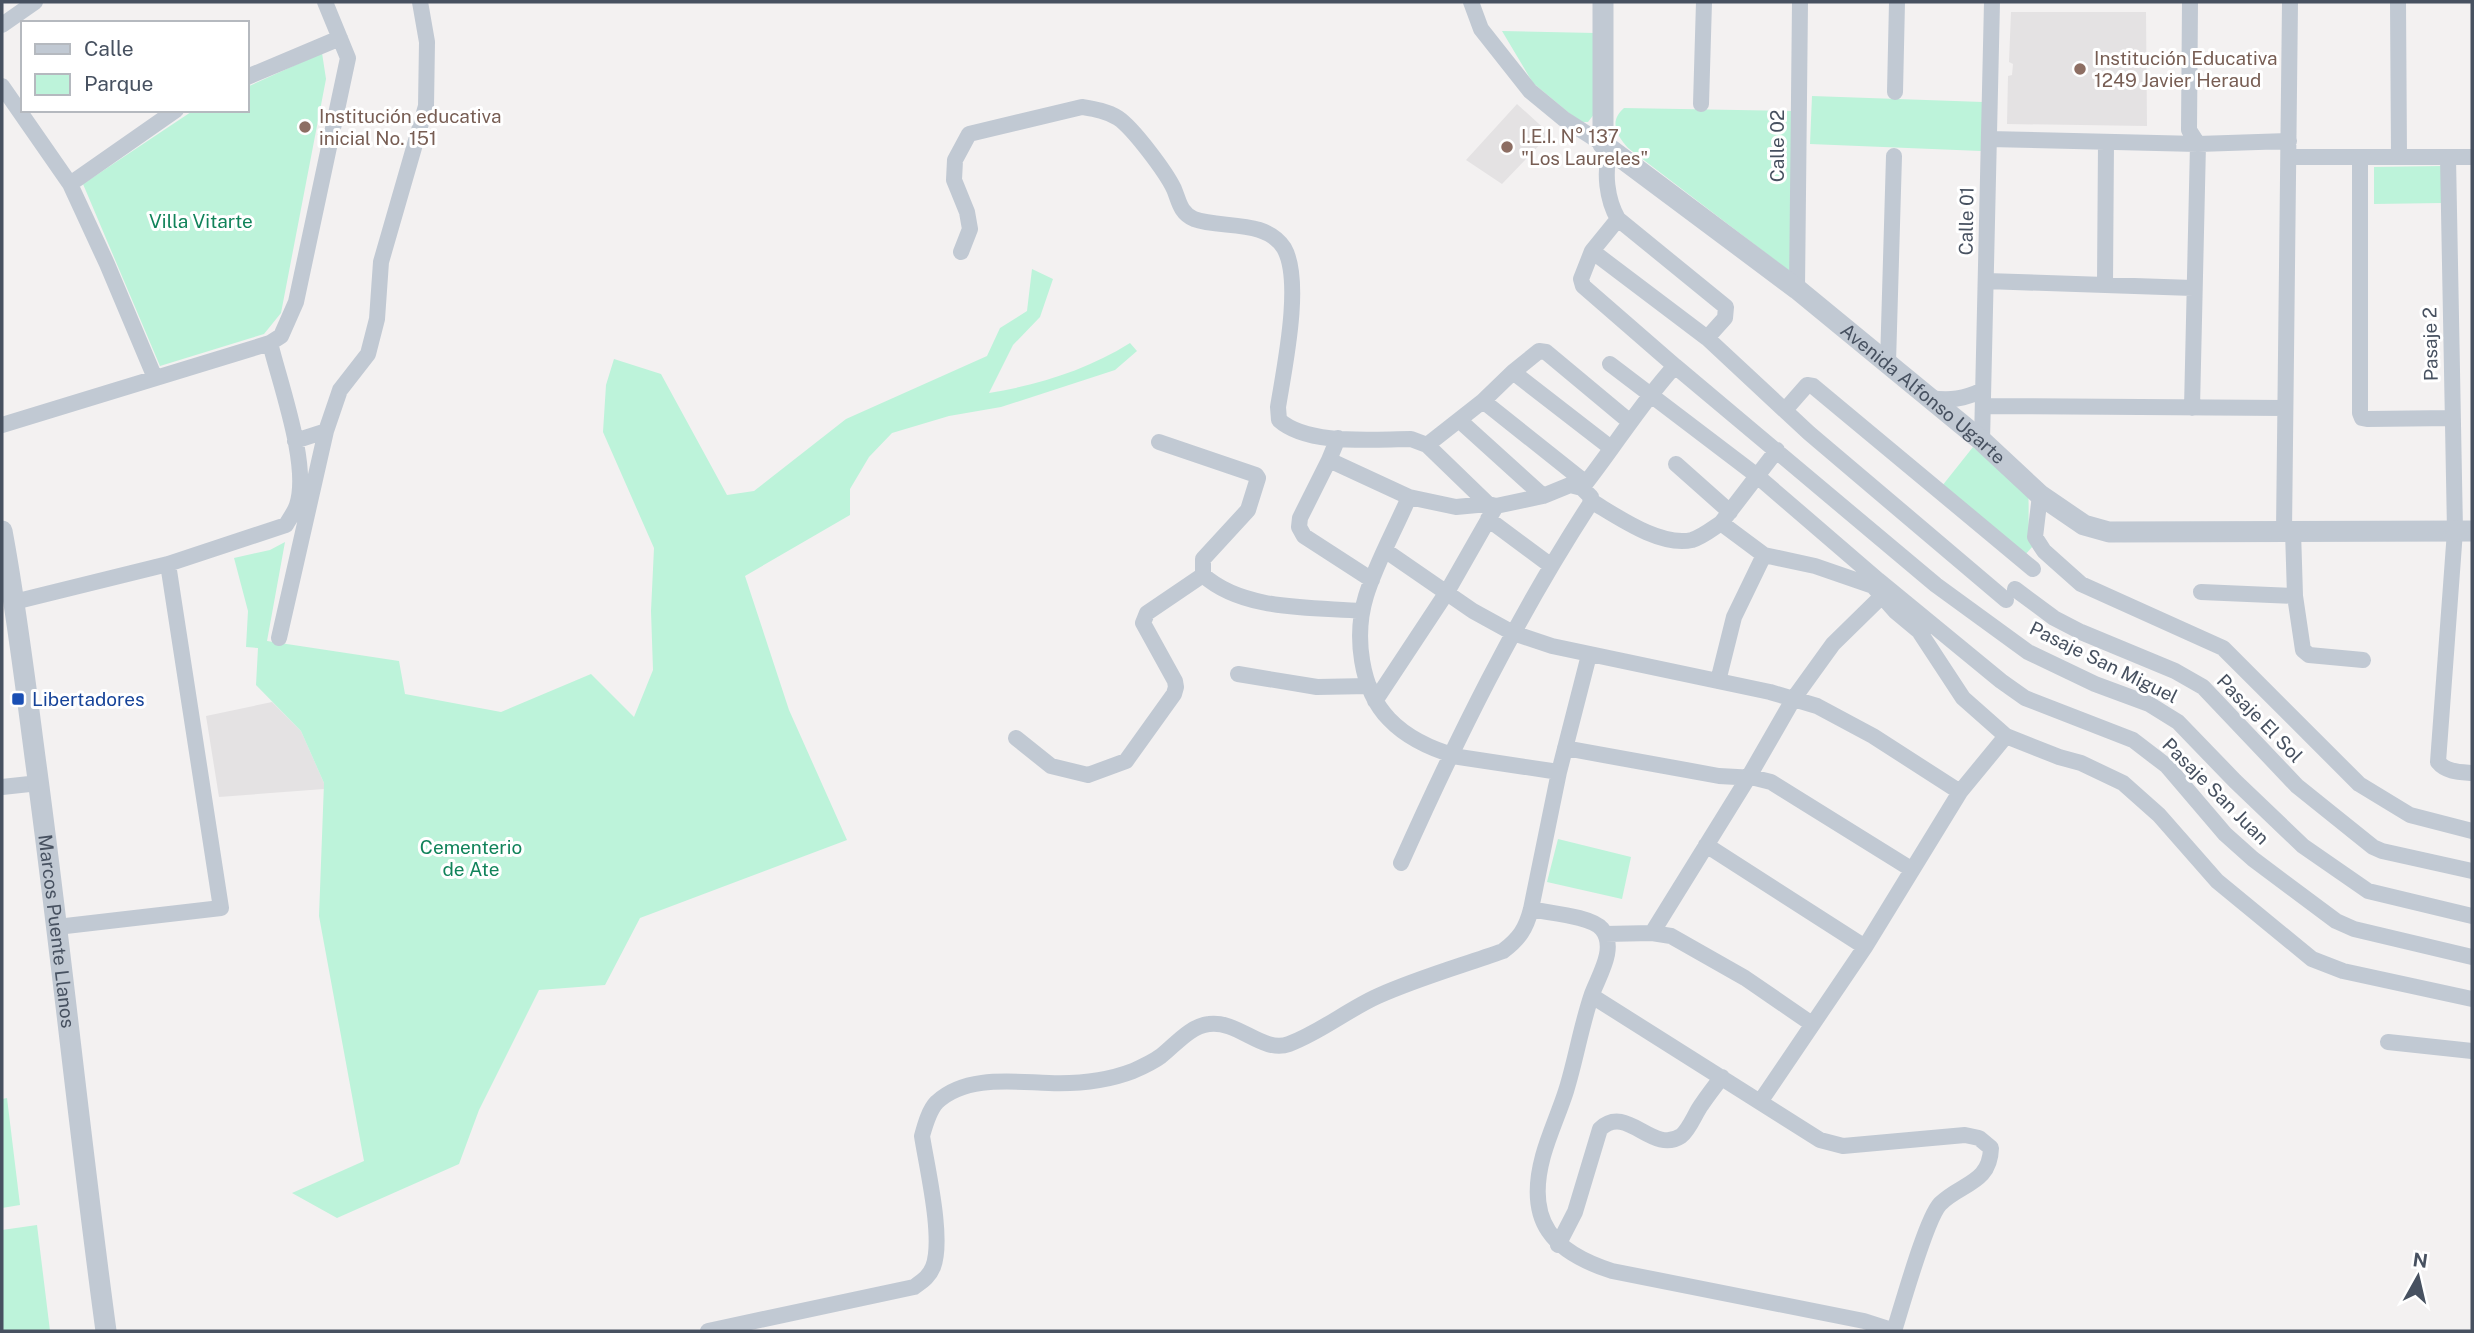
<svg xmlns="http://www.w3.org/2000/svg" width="2474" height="1333" font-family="'Public Sans',sans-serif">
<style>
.education{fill:#e4e2e3}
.green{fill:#bdf3da}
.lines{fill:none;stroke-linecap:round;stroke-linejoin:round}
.minor{stroke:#c1c9d3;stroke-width:16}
.tertiary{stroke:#c1c9d3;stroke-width:21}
.education-dot{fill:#8d6e63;stroke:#fff;stroke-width:2.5}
.transit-dot{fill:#1a4fb4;stroke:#fff;stroke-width:2.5}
.labels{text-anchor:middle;stroke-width:6;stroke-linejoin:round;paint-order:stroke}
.education-label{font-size:19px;fill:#785e54;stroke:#fff;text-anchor:start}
.street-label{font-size:19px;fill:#475160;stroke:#fff}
.park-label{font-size:19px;fill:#11835a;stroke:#fff}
.transit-label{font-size:19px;fill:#164399;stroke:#fff;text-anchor:start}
</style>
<rect width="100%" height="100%" fill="#f3f1f1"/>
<path class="education" d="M2011,12H2146L2147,126L2007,124L2008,76L2012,75L2013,64L2009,62Z
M1517,104L1550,134L1502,184L1466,160Z
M272,702L301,731L324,783V789L219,797L206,716Z"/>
<path class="green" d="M1502,31L1595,33V113L1588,122H1580L1533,83Z
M322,53L326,79L281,313L264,334L160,366L83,184L191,112L195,110H247V87Z
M1812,96L1983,102L1981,151L1810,144Z
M1624,108L1793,111L1792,273L1628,148C1616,135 1609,121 1624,108Z
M2442,166V203L2374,204V167Z
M1032,269L1053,279L1040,317L1013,345L989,393C1038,385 1087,370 1130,343L1137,351L1115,370L1001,407L949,416L892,433L869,457L850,489V515L745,576L789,710L847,840L640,918L605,985L539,990L479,1110L459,1164L337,1218L292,1193L364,1161L319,916L324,783L301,731L256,685L258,648L246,647L248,611L234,558L270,550L285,542L267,641L399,661L405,694L501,712L591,674L634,717L653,670L651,611L654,548L603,432L606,385L614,359L661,374L727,495L754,491L846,419L987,356L1000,328L1027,311Z
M1973,447L2028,492C2030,511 2026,528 2033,546L2024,556L1942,486Z
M1558,839L1631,857L1622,899L1547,882Z
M7,1098L20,1205L2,1208V1099Z
M37,1225L50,1331H2V1230Z"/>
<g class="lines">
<path class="minor" d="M1471,2L1481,29L1530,91L1564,119L1603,144
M2190,2L2189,130L2198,144L2192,408
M2398,2L2399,157
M2,25L35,2
M247,77L340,38
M2,86L70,184L107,264L155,378
M1895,92L1897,2
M1701,104L1704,2
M1989,139L2198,144L2289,141
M1611,150C1603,171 1607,200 1618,219L1726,307L1725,318L1707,338
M2289,157H2472
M2360,157V413L2362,418L2367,419L2453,418
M2448,157L2455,531L2438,762C2446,772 2460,772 2472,773
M70,184L176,110
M1618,219L1592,251L1707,338L1809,433L2006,600
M961,252L970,229L967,212L954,180L955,160L969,134L1082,107C1094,109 1107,111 1118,118C1133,128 1166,172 1174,189C1179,201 1180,213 1194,219C1221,229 1266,219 1284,248C1303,281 1284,369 1278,407L1279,420C1308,446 1374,439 1411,439L1427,445L1488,504
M1986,281L2193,288
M2105,284L2106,142
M1797,289L1800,2
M1888,363L1894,156
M1610,364L1756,475L1878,580L2001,681L2025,698L2133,740L2167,766L2225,834L2253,859L2336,921L2354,929L2472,957
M1675,366L1936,585L2028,652L2095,684L2149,704L2178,722L2235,781L2303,846L2368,891L2472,916
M1513,372L1611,448
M1930,398C1950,401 1964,399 1983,390
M1483,401L1586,483
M1983,406L2285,408
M1785,410L1807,385L1813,386L2033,569
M1459,420L1543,496
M2,425L270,343L281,336L296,302L348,58L325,2
M1338,438L1329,460L1409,497L1456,507L1488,504L1496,506L1543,496L1570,485L1582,488L1591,497L1590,504C1516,618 1456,740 1401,863
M295,441L326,431L340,390L368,354L377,319L381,262L426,106L427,42L420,2
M1982,441L1992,2
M1159,442L1256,475L1258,478L1248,510L1203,559V575C1243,611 1311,607 1362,611
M1427,445L1483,401L1513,372L1539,351L1546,352L1630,422
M1329,460L1300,518L1299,527L1304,536L1372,580
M1676,464L1730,512
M1582,488C1614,448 1640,404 1675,366L1583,286L1581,279L1592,251
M2040,495L2035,537L2044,551L2054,560L2081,584L2223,648L2359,784L2410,815L2472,831
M1409,497C1395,530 1376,563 1366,596C1354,635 1360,689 1389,719C1407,738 1434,750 1459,757L1559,772
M1591,501C1618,517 1660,547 1692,540C1702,537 1712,529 1721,523L1764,555L1815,566L1873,586L1895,611L1919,631L1963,698L2006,736L2059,757L2081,763L2123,783L2159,815L2217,881L2312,959L2343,971L2472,999
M1488,519L1550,565
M1721,523L1777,450
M2284,531L2290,2
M2293,531L2295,596L2303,650L2309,655L2363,660
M1386,551L1473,611L1513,633L1552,646L1770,692L1817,706L1873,736L1960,792
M2015,589L2054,618L2081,632L2175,671L2203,687L2297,786L2373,847L2382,851L2472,871
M2201,592L2295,596
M14,602L168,564L286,525C289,519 295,512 297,505C310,466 280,384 270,343
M279,638L326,431
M1238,674L1317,687L1369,686
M1718,681L1734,617L1764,555
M1375,701L1447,592L1496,506
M1016,738L1051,766L1088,775L1126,761L1174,694L1176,687L1175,681L1143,623L1147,613L1203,575
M1565,748L1719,776L1755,778L1771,782L1911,869
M2,787L39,783
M1706,845L1865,947
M1531,909C1548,913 1591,916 1602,929C1617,948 1599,975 1592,994C1581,1026 1576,1059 1566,1091C1559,1113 1549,1134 1543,1156C1525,1222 1553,1252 1612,1271L1864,1321L1895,1331
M57,927L221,908L168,564
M1652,933L1748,778L1794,698L1833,644L1883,595
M1605,934L1652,933L1671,936L1745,978L1812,1024
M1592,996L1820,1140L1843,1146L1965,1135L1979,1138L1991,1148C1990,1184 1961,1183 1940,1204C1926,1219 1902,1306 1894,1331
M2388,1042L2472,1051
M1760,1102L1865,947L1960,792L2006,736
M1558,1245L1575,1212L1600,1129C1627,1103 1652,1155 1681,1136C1690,1129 1695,1113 1702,1104C1708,1095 1715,1086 1722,1077
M708,1331L914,1287C922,1281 929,1277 933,1267C944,1239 927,1168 922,1136C925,1125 929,1110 937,1102C966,1075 1013,1082 1049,1083C1077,1084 1107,1081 1133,1071C1142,1067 1153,1062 1161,1056C1175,1045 1190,1026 1209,1024C1238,1020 1263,1054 1289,1044C1321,1032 1347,1010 1378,996C1418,978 1461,966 1503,951C1519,939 1526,929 1531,909L1559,772L1589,655"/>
<g class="tertiary">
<path id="s1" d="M1603,2V144L1797,289L1982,441L2040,495L2084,525L2109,532L2472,531"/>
<path id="s2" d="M2,531C16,606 25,681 35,757C61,948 80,1140 106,1331"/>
</g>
</g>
<g class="education-dot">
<circle cx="2080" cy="69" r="7"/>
<circle cx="305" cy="127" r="7"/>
<circle cx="1507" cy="147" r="7"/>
</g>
<rect class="transit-dot" x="11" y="692" width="14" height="14" rx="3.5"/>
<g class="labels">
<g class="education-label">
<text x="2094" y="65">Institución Educativa<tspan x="2094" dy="22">1249 Javier Heraud</tspan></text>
<text x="319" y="123">Institución educativa<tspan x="319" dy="22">inicial No. 151</tspan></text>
<text x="1521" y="143">I.E.I. N° 137<tspan x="1521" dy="22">"Los Laureles"</tspan></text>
</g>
<g class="street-label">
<text transform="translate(1777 146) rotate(-90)" y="7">Calle 02</text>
<text transform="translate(1966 221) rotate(-89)" y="7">Calle 01</text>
<text transform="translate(2430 344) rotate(-91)" y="7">Pasaje 2</text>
<text dy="7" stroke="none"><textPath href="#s1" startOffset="548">Avenida Alfonso Ugarte</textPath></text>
<text transform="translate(2104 662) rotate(26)" y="7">Pasaje San Miguel</text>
<text transform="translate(2260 718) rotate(46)" y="7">Pasaje El Sol</text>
<text transform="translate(2216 791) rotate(45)" y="7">Pasaje San Juan</text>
<text dy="7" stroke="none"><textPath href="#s2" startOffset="404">Marcos Puente Llanos</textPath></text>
</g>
<g class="park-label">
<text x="201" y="228">Villa Vitarte</text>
<text x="471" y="854">Cementerio<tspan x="471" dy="22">de Ate</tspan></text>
</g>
<g class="transit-label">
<text x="32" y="706">Libertadores</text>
</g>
</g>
<rect width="2474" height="1333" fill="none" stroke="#475160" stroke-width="7"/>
<rect x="21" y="21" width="228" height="91" fill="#ffffff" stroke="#b5b9bf" stroke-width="2"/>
<rect x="35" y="44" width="35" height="10" fill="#c1c9d3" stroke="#b5b9bf" stroke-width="2"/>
<text x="84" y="56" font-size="21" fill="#475160">Calle</text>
<rect x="35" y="74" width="35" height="21" fill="#bdf3da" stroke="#b5b9bf" stroke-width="2"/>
<text x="84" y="91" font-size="21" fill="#475160">Parque</text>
<g transform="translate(2418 1277) rotate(8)" stroke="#ffffff" stroke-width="5" paint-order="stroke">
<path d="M0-5L12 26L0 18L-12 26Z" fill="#475160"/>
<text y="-10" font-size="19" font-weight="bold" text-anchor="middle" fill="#475160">N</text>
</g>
</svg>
